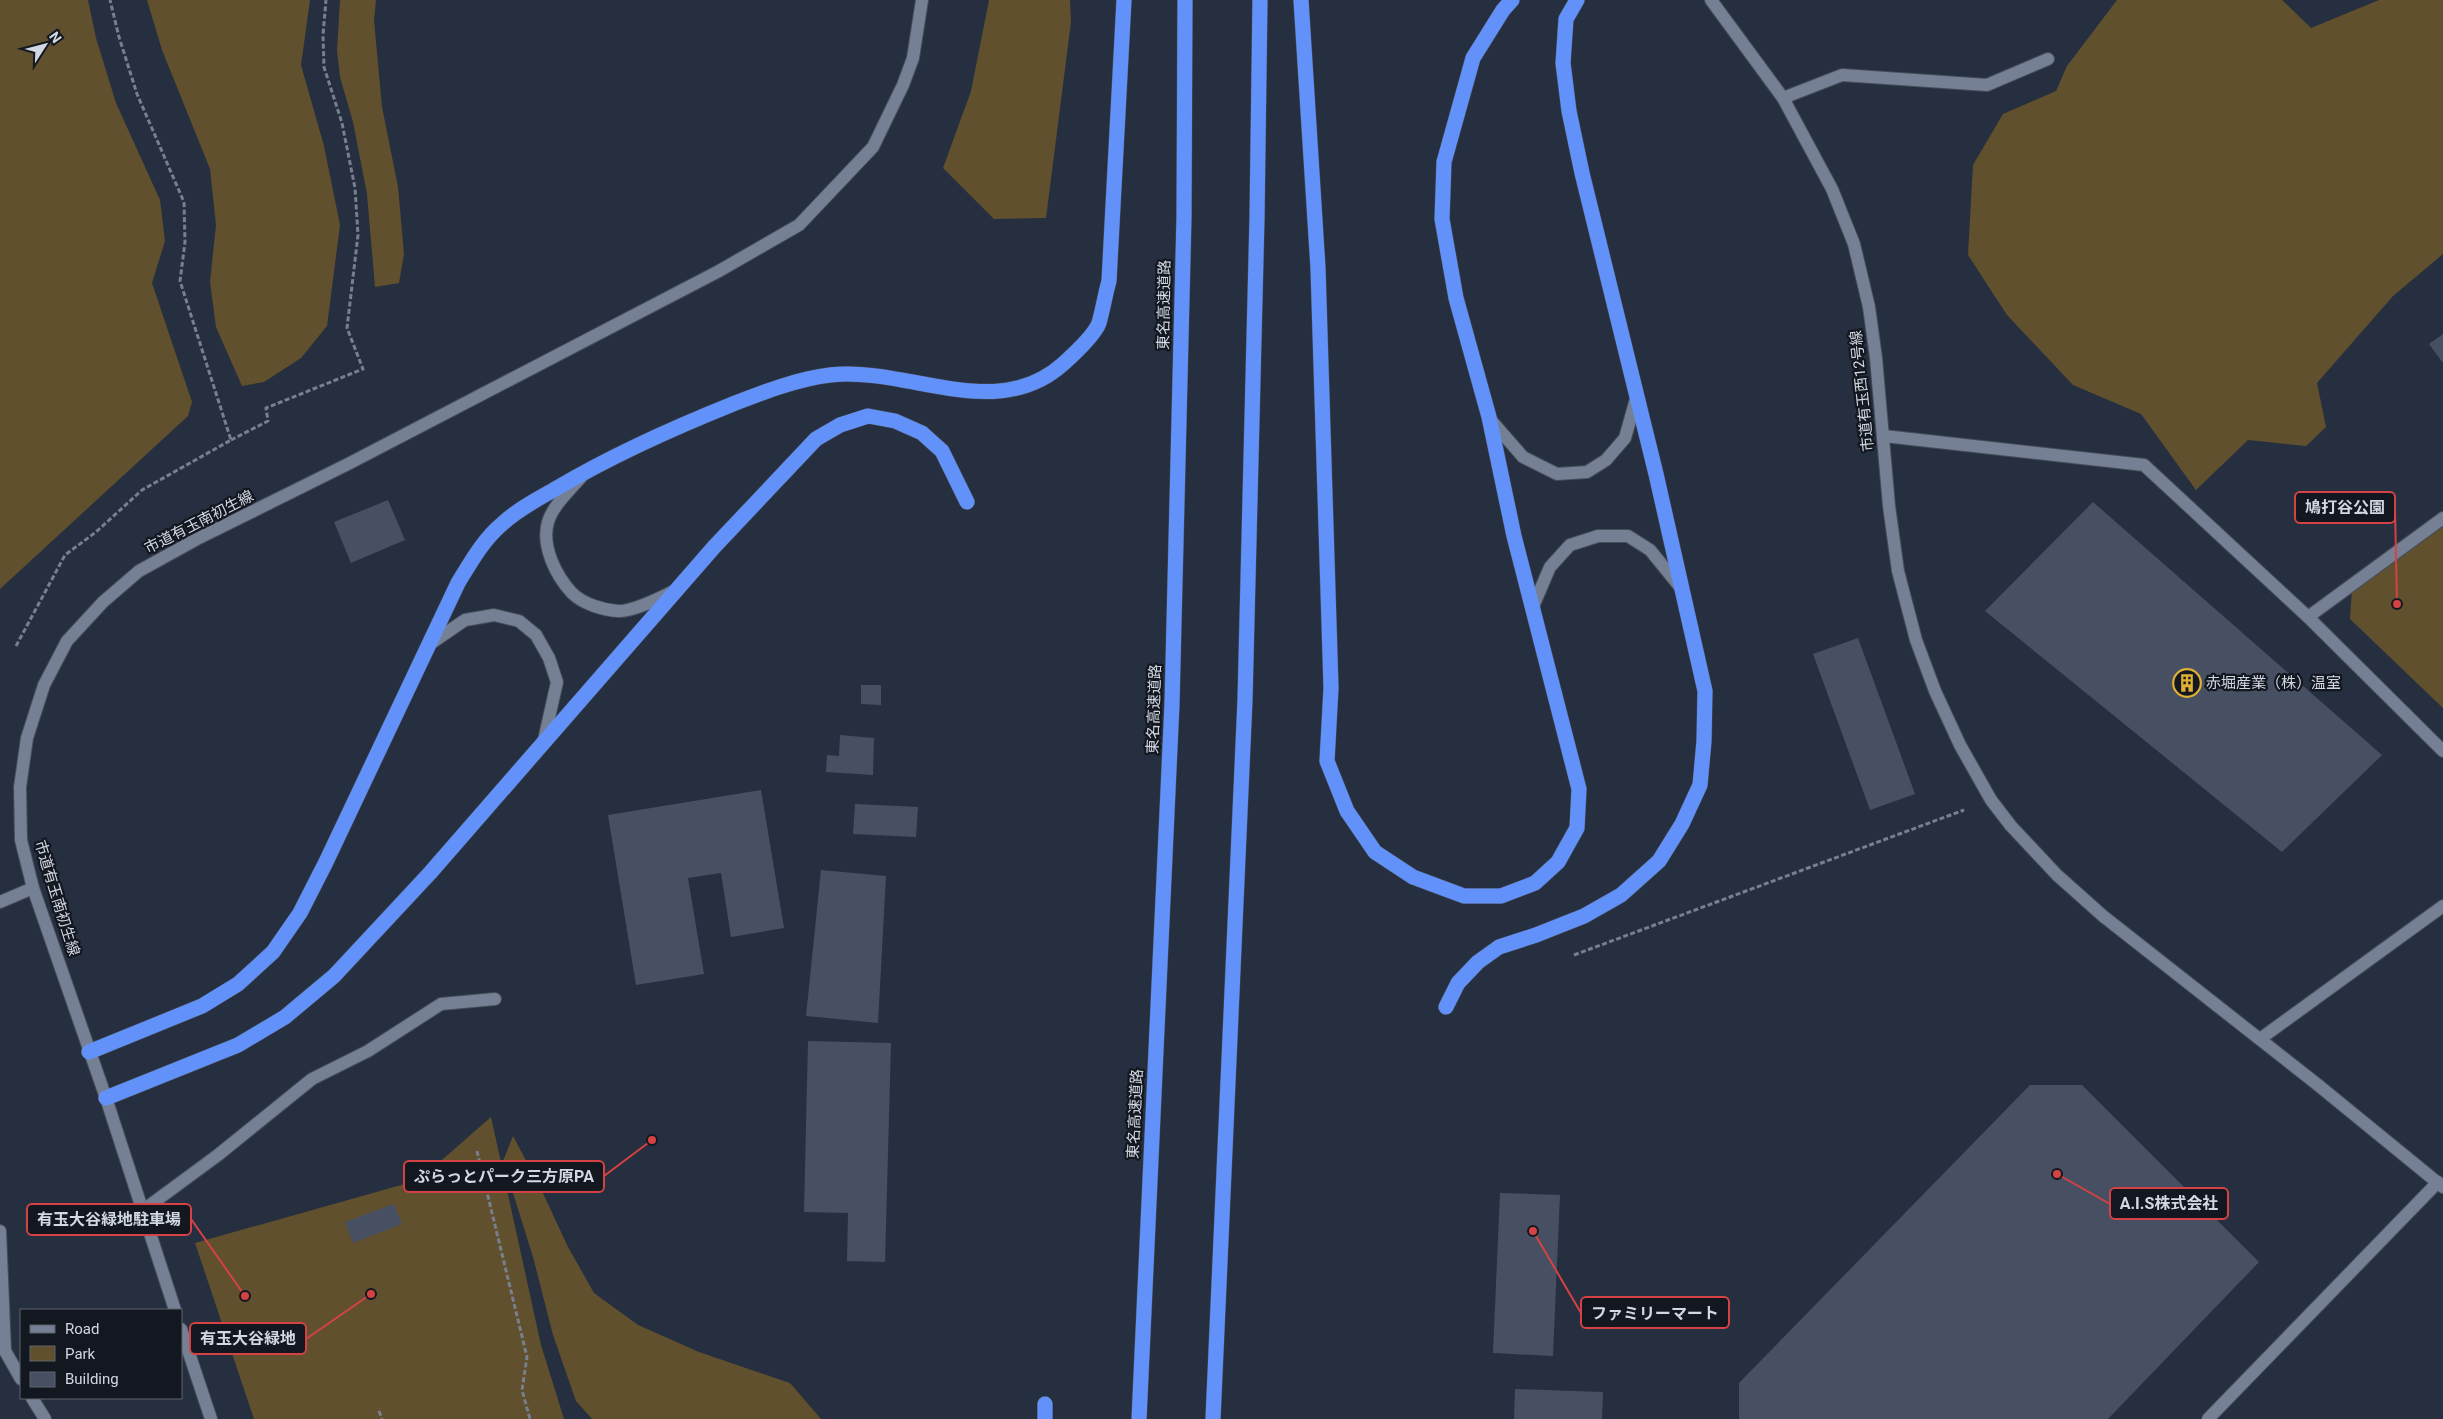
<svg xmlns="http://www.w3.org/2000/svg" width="2443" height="1419" font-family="Roboto,'Noto Sans JP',sans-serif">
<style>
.green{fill:#60502d}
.building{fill:#475062}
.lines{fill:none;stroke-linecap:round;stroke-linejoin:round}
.lane-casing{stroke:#464d5b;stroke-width:14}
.street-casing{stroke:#464d5b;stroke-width:14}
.secondary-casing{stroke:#464d5b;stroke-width:14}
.highway-casing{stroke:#464d5b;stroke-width:16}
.path{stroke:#787f8e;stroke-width:3;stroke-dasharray:5 2.5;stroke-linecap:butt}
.lane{stroke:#758094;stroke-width:12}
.street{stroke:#758094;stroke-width:12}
.secondary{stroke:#758094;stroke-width:12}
.highway{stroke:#6292f9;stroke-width:15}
.labels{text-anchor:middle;stroke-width:4.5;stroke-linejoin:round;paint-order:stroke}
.street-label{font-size:15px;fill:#d2d8e3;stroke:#13171f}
.poi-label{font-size:15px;fill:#d2d8e3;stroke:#13171f;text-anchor:start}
.leader{fill:none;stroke:#d54244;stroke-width:2}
.callout-dot{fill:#d54244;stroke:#13171f;stroke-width:2}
.callout{fill:#13171f;stroke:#d54244;stroke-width:2}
.callout-label{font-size:16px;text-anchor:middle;font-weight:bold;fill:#d2d8e3}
</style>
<rect width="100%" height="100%" fill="#262f40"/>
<path class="green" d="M0,0H88L96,38L116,103L160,200L165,241L152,283L192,402L188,416L0,589Z
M147,0H310L301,65L324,146L340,225L327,326L301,358L264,382L242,386L216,327L210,282L216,225L210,169L162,50Z
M340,0H376L374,20L382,107L398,187L404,254L399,283L375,287L367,194L353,122L340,77L337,50Z
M989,0H1070L1071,22L1046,218L994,219L943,168L971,91Z
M2117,0H2282L2311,28L2379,0H2443V254L2393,296L2317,383L2326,427L2306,446L2248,440L2196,490L2141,414L2073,385L2007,315L1968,255L1973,165L2003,114L2056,91L2067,66Z
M2443,520V708L2350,619L2352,589Z
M491,1117L541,1345L564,1419H254L195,1243L419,1180Z
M513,1136L541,1189L568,1247L594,1293L638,1325L699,1352L790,1383L821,1419H592L576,1401L553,1335L533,1257L503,1161Z"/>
<path class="building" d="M2443,334V363L2429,344Z
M388,500L405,540L351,563L334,522Z
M2093,502L2382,755L2282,852L1985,611Z
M1858,638L1915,794L1870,810L1813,654Z
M861,685H881V705L861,704Z
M840,735L874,738L873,775L826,772L827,755L839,756Z
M761,790L784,928L731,937L721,873L688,878L704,974L636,985L608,815Z
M855,804L918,807L916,837L853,834Z
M821,870L886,876L878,1023L806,1016Z
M808,1041L891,1043L885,1262L847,1261L848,1213L804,1212Z
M2030,1085H2082L2259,1262L2108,1419H1739V1383Z
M1500,1193L1560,1195L1553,1356L1493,1353Z
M394,1204L402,1224L353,1243L345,1222Z
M1515,1389L1603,1392L1602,1419H1514Z"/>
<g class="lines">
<defs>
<path id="lane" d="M1783,98L1842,75L1987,85L2048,59
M1489,418L1523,457L1557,474L1587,472L1606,460L1625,438L1636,399
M582,476C571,489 553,505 548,522C541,546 556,576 572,593C583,604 603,610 618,611C633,612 662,597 676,590
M1532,609L1550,567L1570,545L1598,536H1628L1650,550L1681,588
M430,644L465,620L494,615L519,621L536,635L549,658L557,682L544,740
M142,1211L218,1155L312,1079L368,1051L441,1004L495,999
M0,1342L21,1379
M32,1398L45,1419
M2208,1419L2438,1182"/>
<path id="street" d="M1884,436L2144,465L2308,617L2443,751
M2308,617L2443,518
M0,902L33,888
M0,1231L5,1351"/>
<path id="secondary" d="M1711,0L1783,98L1832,189L1854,244L1869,307L1876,358L1889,506L1898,571L1916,640L1935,691L1960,745L1991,800L2011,826L2057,875L2103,916L2318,1085L2443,1187
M2260,1039L2443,906
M175,1310L106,1098L33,888L21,840L20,787L27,738L44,685L67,641L103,602L139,571L197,539L348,464L719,271L799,225L873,147L903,85L913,58L922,0
M181,1329L211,1419"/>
<path id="highway" d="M1301,0L1318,268L1331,688L1327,761L1347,811L1375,852L1413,877L1464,896H1501L1535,883L1558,862L1577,828L1579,789L1514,536L1489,417L1456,298L1442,219L1444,162L1473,58L1503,10L1512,0
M1446,1007L1458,983L1478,962L1499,947L1536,935L1584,916L1621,895L1659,861L1682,824L1700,785L1704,741L1705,691L1656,474L1582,173L1569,111L1563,63L1566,19L1577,0
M89,1052L202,1006L238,984L273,952L300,913L326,862L458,583C471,562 483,540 502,524C518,509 538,499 557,488C613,455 673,428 733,404C764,392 797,379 830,375C908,366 996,424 1063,364C1073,355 1094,336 1099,323C1103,309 1105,295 1109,281L1124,0
M106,1098L238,1045L285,1017L334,976L430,873L714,547L816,439L840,425L868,416L895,421L922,433L942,451L967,502
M1045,1419V1404
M1139,1419L1172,704L1184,217L1185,0
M1213,1419L1245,700L1257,218L1260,0"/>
</defs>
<use href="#lane" class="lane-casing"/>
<use href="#street" class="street-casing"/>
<use href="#secondary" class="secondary-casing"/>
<use href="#highway" class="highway-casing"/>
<path class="path" d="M231,440L268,421L266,408L363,369L347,328L358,235L355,188L342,123L324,67L323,35L326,0
M16,646L65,555L96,532L142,490L231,440L180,281L185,242L184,202L137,94L119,37L110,0
M1574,955L1964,810
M477,1151L527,1357L522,1390L530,1419
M379,1411L382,1419"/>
<use href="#lane" class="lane"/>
<use href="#street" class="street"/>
<use href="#secondary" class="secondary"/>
<use href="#highway" class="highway"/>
</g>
<defs>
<symbol id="building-ring" viewBox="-11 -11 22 22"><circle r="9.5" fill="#13171f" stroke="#e0b034" stroke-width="1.5"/><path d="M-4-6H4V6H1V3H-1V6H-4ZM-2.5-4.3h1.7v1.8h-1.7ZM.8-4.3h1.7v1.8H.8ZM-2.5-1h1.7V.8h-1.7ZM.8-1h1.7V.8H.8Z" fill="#e0b034"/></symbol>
</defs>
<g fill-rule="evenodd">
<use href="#building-ring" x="2171" y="667" width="32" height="32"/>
</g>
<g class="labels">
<g class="street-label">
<text transform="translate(1164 305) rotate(-89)" y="5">東名高速道路</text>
<text transform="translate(1862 391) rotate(-96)" y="5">市道有玉西12号線</text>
<text transform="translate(199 522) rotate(-27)" y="5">市道有玉南初生線</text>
<text transform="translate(1154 709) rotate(-88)" y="5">東名高速道路</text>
<text transform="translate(57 898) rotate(73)" y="5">市道有玉南初生線</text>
<text transform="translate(1135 1114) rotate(-87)" y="5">東名高速道路</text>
</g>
<g class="poi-label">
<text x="2206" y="688">赤堀産業（株）温室</text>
</g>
</g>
<path class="leader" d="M2397 604L2395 508M652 1140L604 1176M2057 1174L2110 1204M245 1296L191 1219M1533 1231L1581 1313M371 1294L306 1339"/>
<g class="callout-dot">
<circle cx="2397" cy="604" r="5"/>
<circle cx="652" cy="1140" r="5"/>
<circle cx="2057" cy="1174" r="5"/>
<circle cx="245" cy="1296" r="5"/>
<circle cx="1533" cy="1231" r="5"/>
<circle cx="371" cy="1294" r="5"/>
</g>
<g class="callout">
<rect x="2295" y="492" width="100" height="31" rx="5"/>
<rect x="404" y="1161" width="200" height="31" rx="5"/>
<rect x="2110" y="1188" width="118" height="31" rx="5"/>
<rect x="27" y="1204" width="164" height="31" rx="5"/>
<rect x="1581" y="1297" width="148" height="31" rx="5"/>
<rect x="190" y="1323" width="116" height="31" rx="5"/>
</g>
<g class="callout-label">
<text x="2345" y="513">鳩打谷公園</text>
<text x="504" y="1182">ぷらっとパーク三方原PA</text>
<text x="2169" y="1209">A.I.S株式会社</text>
<text x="109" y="1225">有玉大谷緑地駐車場</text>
<text x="1655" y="1319">ファミリーマート</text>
<text x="248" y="1344">有玉大谷緑地</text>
</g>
<rect x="20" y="1309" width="162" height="90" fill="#13171f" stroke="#5f646d"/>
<rect x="30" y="1325" width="25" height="8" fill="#758094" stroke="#5f646d"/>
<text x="65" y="1334" font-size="15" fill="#d2d8e3">Road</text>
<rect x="30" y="1346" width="25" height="15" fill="#60502d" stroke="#5f646d"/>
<text x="65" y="1359" font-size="15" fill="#d2d8e3">Park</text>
<rect x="30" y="1372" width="25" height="15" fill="#475062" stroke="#5f646d"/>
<text x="65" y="1384" font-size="15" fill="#d2d8e3">Building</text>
<g transform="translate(45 45) rotate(54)" stroke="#13171f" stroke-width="4" paint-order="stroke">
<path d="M0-4L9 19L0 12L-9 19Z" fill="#d2d8e3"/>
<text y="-8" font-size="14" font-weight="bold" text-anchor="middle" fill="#d2d8e3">N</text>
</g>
</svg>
